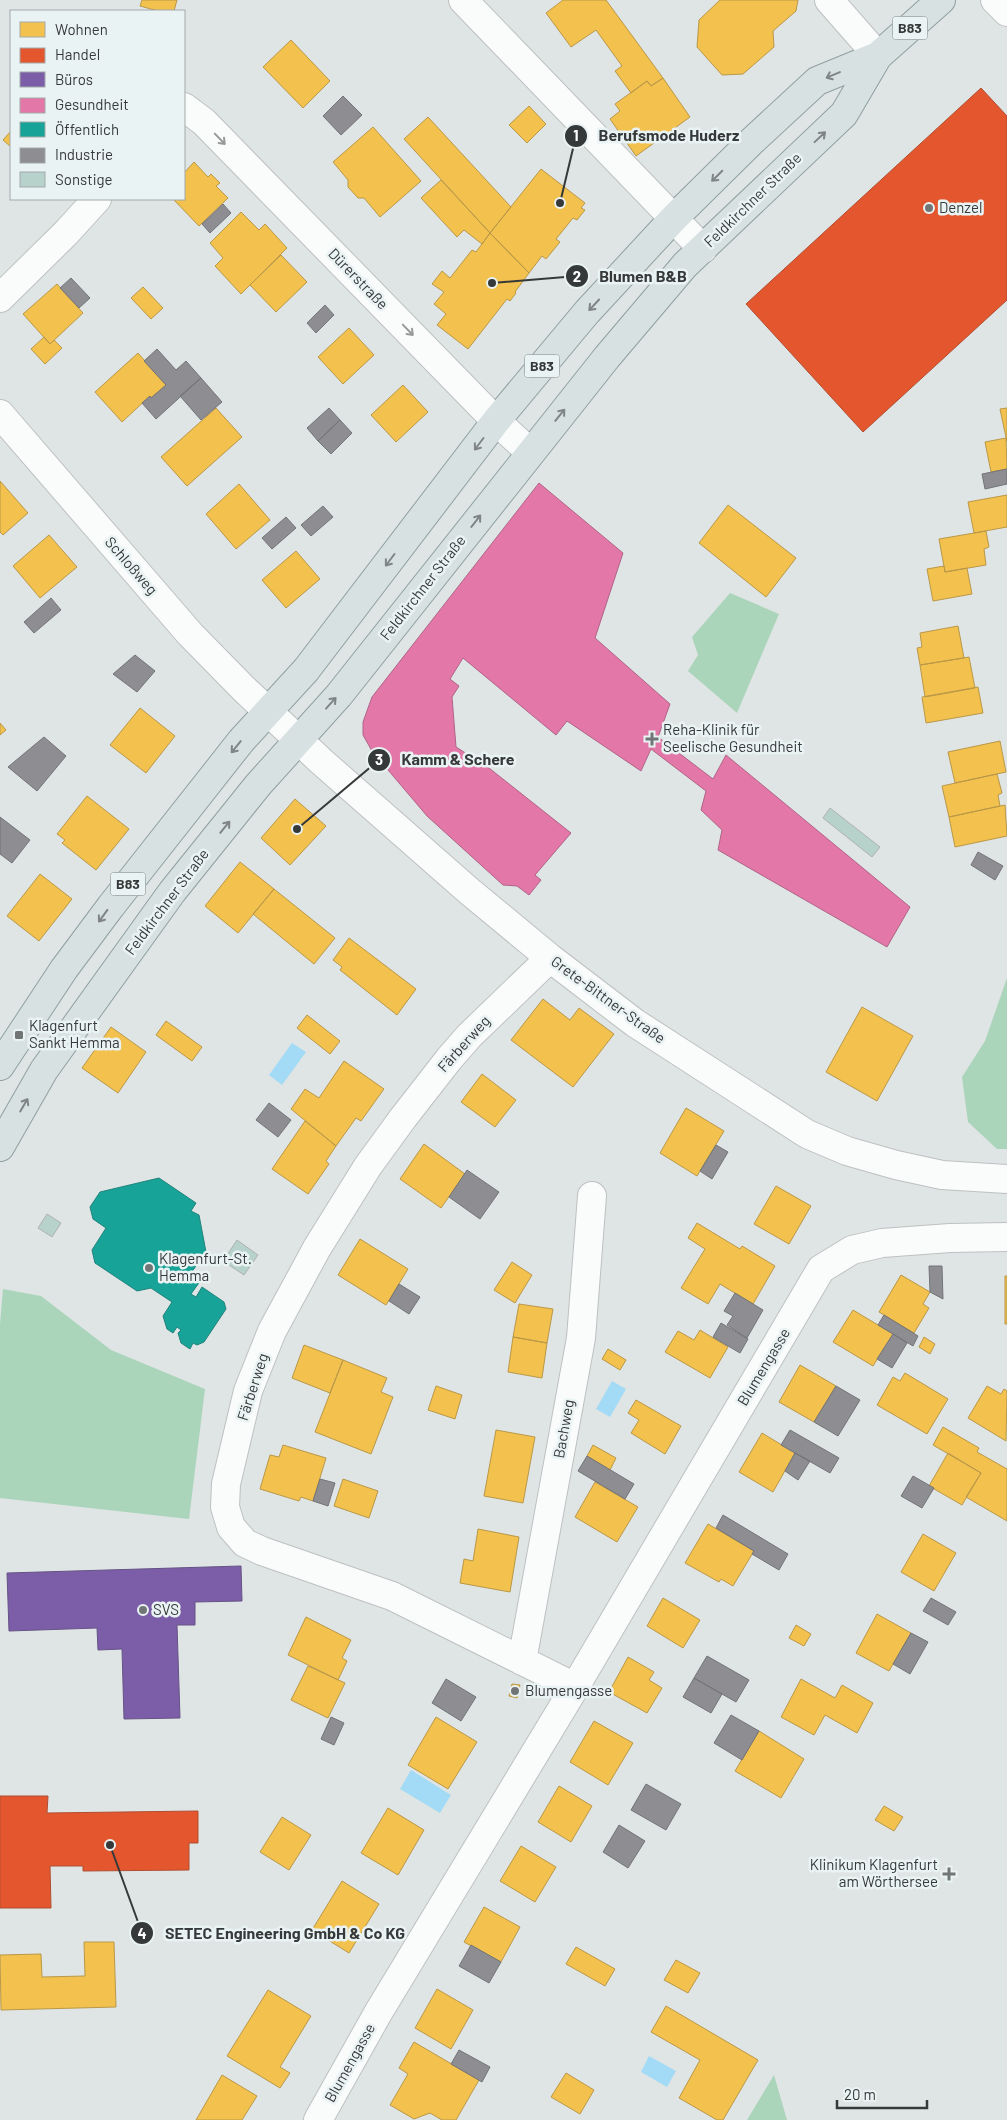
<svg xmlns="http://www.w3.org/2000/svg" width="1007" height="2120" font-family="Barlow,sans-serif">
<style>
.green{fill:#abd5bb}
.water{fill:#a3dbf6}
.homes{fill:#f2c14e;stroke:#ba9848}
.shops{fill:#e4572e;stroke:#b04e31}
.offices{fill:#7b5ea7;stroke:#665386}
.health{fill:#e377a8;stroke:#af6487}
.public{fill:#17a398;stroke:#20837c}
.industry{fill:#8d8d92;stroke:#737477}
.building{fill:#b7d1cb;stroke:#afb2b1}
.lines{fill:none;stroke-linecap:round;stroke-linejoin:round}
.minor-casing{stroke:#bec1c1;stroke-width:30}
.major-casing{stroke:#8f9fa1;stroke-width:30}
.minor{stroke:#fafbfb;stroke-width:28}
.major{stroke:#d8e1e2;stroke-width:28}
.oneway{stroke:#7f8585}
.oneway2{stroke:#989a9a}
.poi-dot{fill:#717575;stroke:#eaf3f3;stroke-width:2}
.labels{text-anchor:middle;stroke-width:5;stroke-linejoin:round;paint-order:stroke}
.shield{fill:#eaf3f3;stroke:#6c7171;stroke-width:1}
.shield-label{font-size:14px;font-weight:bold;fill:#363939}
.street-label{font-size:15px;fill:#363939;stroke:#eaf3f3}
.poi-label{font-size:15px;fill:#363939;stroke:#eaf3f3;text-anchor:start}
.leader{fill:none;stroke:#363939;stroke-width:2}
.callout-dot{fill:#363939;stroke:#eaf3f3;stroke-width:2}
.mark-label{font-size:15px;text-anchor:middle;font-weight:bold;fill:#fff}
.callout-label{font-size:16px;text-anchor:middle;font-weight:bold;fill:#363939;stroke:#eaf3f3;stroke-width:5;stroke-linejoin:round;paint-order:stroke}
</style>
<rect width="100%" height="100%" fill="#dfe4e4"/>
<path class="green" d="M730,593L779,614L737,713L688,671L698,655L692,637Z
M1007,978V1149H997L968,1122L962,1077L985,1041Z
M3,1289L41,1296L111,1350L205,1389L189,1519L0,1498V1324Z
M774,2075L787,2120H747Z"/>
<path class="water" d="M292,1043L306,1052L282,1085L269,1075Z
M612,1381L626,1389L610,1417L596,1409Z
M411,1770L451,1795L440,1813L400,1789Z
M649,2056L676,2071L667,2087L641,2072Z"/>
<path class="homes" d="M142,0H177L174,11H158L140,6Z
M563,0H606L663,78L651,86L647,81L631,93L615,71L622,66L596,30L571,47L546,13Z
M720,0H798L796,11L773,31L774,47L743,74L722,75L697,47L699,20Z
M291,40L330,81L303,108L263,67Z
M663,78L690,117L636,156L610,119L620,111L615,104L647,81L651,86Z
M529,106L546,124L527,143L509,125Z
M428,117L511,207L490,233L404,139Z
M373,127L421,181L380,217L364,198H358L348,187V180L333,162Z
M11,131V147L3,140Z
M194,162L208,177L211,174L220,183L216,186L228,198L199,226L173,199H184V173Z
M541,169L585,203L581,208L585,210L577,220L573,218L556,239L560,242L546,259L542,256L529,273L490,233Z
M441,180L490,233L482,244L464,230L457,237L421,198Z
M241,212L259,230L265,224L287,248L241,294L215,266L223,258L210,243Z
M490,233L529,273L515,292L516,293L510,301L507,299L468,349L437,325L446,314L434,304L444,292L432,284L442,271L450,278L472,250L476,252Z
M281,255L307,282L276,312L250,285Z
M57,284L83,313L50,344L23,314Z
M143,287L163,308L151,319L131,298Z
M349,328L374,355L343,384L318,357Z
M44,337L50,344L54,340L62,348L45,364L31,349Z
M138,353L166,385L151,398L150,396L122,422L95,392Z
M403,385L428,412L396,442L371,415Z
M216,408L242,437L187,486L161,457Z
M1007,408V442L1000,409Z
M1006,438L1007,469L991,472L985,442Z
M0,481L28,513L3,535L0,532Z
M239,484L270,520L236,549L206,514Z
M1007,495V527L974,533L968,502Z
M728,505L796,558L766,597L699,543Z
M986,531L989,547L984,549L986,565L945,572L939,539Z
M49,535L77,567L40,598L13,566Z
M296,551L320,579L286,608L262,580Z
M944,566L945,572L967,568L972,594L933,601L927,569Z
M958,626L964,658L920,665L917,648L922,647L920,633Z
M969,657L975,688L925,697L920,665Z
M978,687L983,713L926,723L922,697Z
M140,708L175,736L146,773L110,745Z
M0,723L6,730L0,735Z
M1000,741L1006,772L955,783L948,752Z
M997,774L1002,793L998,795L1000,806L949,817L942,786Z
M87,796L129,829L96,870L62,843L65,840L57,834Z
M295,799L326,826L290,865L261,838Z
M1005,805L1007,836L955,847L949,817Z
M240,862L274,889L238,933L205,906Z
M40,874L72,899L39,941L7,916Z
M274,889L335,938L314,964L253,914Z
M349,938L416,989L397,1015L340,970L342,967L333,960Z
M543,999L570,1020L579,1008L614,1034L573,1087L511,1040Z
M862,1007L913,1036L877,1101L826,1072Z
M307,1015L340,1041L330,1054L297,1028Z
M166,1021L202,1047L192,1061L156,1035Z
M111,1027L146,1052L118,1093L82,1068Z
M344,1061L384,1089L361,1121L356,1118L336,1146L291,1109L305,1089L319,1098Z
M482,1074L516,1100L495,1127L461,1102Z
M686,1108L724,1131L697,1176L660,1153Z
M305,1121L336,1146L326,1161L329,1164L308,1194L272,1169Z
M424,1144L465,1174L441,1208L400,1179Z
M776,1186L811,1206L789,1244L754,1224Z
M697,1223L740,1249L742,1246L775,1266L753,1304L720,1284L708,1304L681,1288L705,1249L688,1238Z
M360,1239L408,1269L386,1305L338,1275Z
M512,1262L532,1275L515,1303L494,1290Z
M901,1275L930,1292L923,1304L929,1308L914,1333L879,1312Z
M1005,1276H1007V1324H1005Z
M519,1304L553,1309L547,1343L513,1337Z
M853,1310L893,1334L873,1366L833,1342Z
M700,1330L728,1347L710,1378L665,1352L678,1331L694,1340Z
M513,1337L547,1343L542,1378L508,1372Z
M924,1337L935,1344L930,1354L919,1347Z
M304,1345L343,1360L330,1393L292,1378Z
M608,1349L626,1360L620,1370L602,1359Z
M343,1360L387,1378L381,1392L393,1397L371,1454L315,1432Z
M800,1365L836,1386L814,1422L779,1402Z
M905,1373L948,1399L927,1434L877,1405L893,1377L900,1381Z
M436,1386L462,1395L455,1419L428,1410Z
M987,1386L1001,1394L1004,1389L1007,1391L1006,1441L968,1418Z
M636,1400L681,1426L665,1454L631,1433L639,1420L628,1413Z
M943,1427L979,1448L977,1452L1007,1469V1521L966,1497L981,1473L933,1445Z
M496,1430L535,1437L523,1503L484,1496Z
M762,1433L795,1453L773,1492L739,1472Z
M283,1445L326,1458L313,1501L301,1497L299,1501L260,1489L270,1455L279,1457Z
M593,1445L616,1458L610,1470L587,1456Z
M948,1453L981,1473L962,1505L929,1486Z
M343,1479L378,1491L369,1518L334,1506Z
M595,1482L638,1507L617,1542L575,1517Z
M708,1524L754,1551L733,1586L721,1579L719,1582L685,1563Z
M478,1529L519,1537L510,1592L460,1583L464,1559L473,1561Z
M923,1534L956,1553L934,1591L901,1572Z
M663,1598L700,1620L683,1648L647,1626Z
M877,1614L911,1633L889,1671L856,1653Z
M306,1617L351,1640L342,1658L347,1661L338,1680L288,1655Z
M796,1625L811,1634L804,1646L789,1638Z
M628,1657L654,1672L649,1680L662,1688L647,1713L609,1692Z
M308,1666L345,1683L328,1718L291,1700Z
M801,1679L835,1698L842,1685L873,1703L857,1733L825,1715L814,1735L781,1717Z
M512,1684L520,1685L517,1698L509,1696Z
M436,1717L477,1742L448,1789L408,1765Z
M594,1721L633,1743L608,1785L570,1762Z
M759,1731L804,1759L781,1798L735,1771Z
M559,1786L592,1806L571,1842L538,1822Z
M884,1806L903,1817L894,1831L875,1820Z
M388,1808L424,1830L398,1875L361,1853Z
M282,1817L311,1835L289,1870L260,1852Z
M521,1846L556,1867L535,1902L500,1881Z
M342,1881L379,1904L349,1953L312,1930Z
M484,1907L520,1927L501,1962L464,1942Z
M84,1942H114L116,2007L1,2010L0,1955L41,1954L42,1977L85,1976Z
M576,1947L615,1969L605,1986L566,1964Z
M676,1960L700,1973L688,1993L664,1980Z
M437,1989L473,2010L451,2049L415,2028Z
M268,1990L311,2016L280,2067L290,2073L280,2088L227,2056Z
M666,2006L758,2060L723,2120H717L679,2098L700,2060L651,2032Z
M414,2042L479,2080L456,2120H442L430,2113L414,2119L390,2105L408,2074L399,2068Z
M566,2073L594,2090L580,2114L551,2097Z
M222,2075L257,2096L242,2120H196Z"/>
<path class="shops" d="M981,88L1007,116V300L863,432L746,304Z
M0,1796H48L47,1813L198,1811V1843H189V1870L83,1871V1866H50L51,1908H0Z"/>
<path class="offices" d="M241,1566L242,1601L195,1602V1625H177L180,1718L124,1719L122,1649L98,1650L97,1628L9,1631L7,1573Z"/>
<path class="health" d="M539,483L623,553L595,638L670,704L658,737L713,779L726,755L910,907L887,947L718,850L722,830L701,810L706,791L651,749L641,771L567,721L556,735L463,658L450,679L459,686L452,697L456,747L489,768L571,833L535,875L541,880L529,895L517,886L503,885L427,816L372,751L363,735V722L372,697Z"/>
<path class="public" d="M159,1178L196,1203L191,1211L199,1215L206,1252L191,1273L201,1280L191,1294L196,1297L202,1287L224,1302L226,1309L204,1342L197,1345L193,1343L190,1349L181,1343L178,1333L181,1330L177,1327L173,1333L167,1329L163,1316L172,1302L151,1288L137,1291L95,1263L92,1250L106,1228L93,1219L90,1207L100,1192Z"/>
<path class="industry" d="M343,96L362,115L341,135L323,116Z
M223,204L231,213L210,233L202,224Z
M71,278L90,298L79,308L60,288Z
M325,305L334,315L316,333L307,323Z
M157,349L176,370L186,361L201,378L156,419L142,403L150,396L151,398L166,385L144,361Z
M201,378L222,402L201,420L180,396Z
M329,408L340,420L318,441L307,428Z
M340,420L352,433L331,454L318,441Z
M1007,469V484L985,489L982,474Z
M323,506L333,517L311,536L301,525Z
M286,517L296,528L272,549L262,538Z
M51,598L61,610L34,633L24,622Z
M135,655L155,671L137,692L113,674Z
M44,737L66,756L37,791L8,767Z
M0,817L30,840L12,863L0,854Z
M978,852L1003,866L995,880L971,865Z
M269,1103L291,1120L278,1137L256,1120Z
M716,1145L728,1152L712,1179L700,1171Z
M467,1170L499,1192L480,1219L449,1197Z
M929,1266H942L943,1299L930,1292Z
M399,1284L420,1297L409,1314L389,1301Z
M735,1293L763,1310L747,1338L727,1325L733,1316L724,1311Z
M884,1315L918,1336L913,1346L878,1325Z
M721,1323L748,1339L740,1353L713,1337Z
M893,1334L907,1343L892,1368L877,1359Z
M836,1386L860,1400L838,1436L814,1422Z
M790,1430L839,1458L830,1473L781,1445Z
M795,1453L810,1461L798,1480L785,1471Z
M587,1456L634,1484L625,1499L578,1471Z
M913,1476L934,1488L922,1508L901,1496Z
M320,1479L335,1483L328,1506L313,1501Z
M723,1515L788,1554L779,1570L752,1554L754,1551L716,1528Z
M931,1598L956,1612L948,1625L923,1611Z
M911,1633L928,1642L910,1674L893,1664Z
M707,1656L749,1680L736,1702L694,1678Z
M694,1678L722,1694L711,1713L683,1697Z
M446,1679L476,1697L461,1721L432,1703Z
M731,1715L759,1731L742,1760L714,1743Z
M331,1717L344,1723L334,1745L321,1739Z
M646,1784L681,1804L666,1830L631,1810Z
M619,1825L645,1841L628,1868L603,1852Z
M471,1945L501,1962L489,1983L459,1966Z
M459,2050L490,2067L482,2082L451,2064Z"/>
<path class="building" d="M830,808L880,847L872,857L823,818Z
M47,1214L61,1223L52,1237L38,1228Z
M237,1240L258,1255L244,1275L223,1261Z"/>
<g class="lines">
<defs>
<path id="minor" d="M463,0L703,249
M829,0L878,56
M995,0L1007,12
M184,107L204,122L496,421L530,452
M0,298L66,233L97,199
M0,414L190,634L244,689L322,762L469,891L550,958L635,1023L807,1134L847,1151L896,1165L942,1175L1007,1179
M550,958L469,1036L449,1059L403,1118L368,1166L317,1248L272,1331L248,1391L226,1484L225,1507L231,1527L245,1543L262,1551L392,1596L575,1687
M522,1661L581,1338L592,1196
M318,2120L378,2013L575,1687L821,1269L852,1250L882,1243L950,1238L1007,1237"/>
<path id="major" d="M0,1066L64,969L111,906L241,741L306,670L496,421L587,312L674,218L751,142L817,81L878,56
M0,1147L44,1070L172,892L258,785L339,695L607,357L685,265L844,114L878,56L941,0"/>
</defs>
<use href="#minor" class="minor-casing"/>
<use href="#major" class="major-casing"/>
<use href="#minor" class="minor"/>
<use href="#major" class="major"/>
</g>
<defs><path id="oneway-shaft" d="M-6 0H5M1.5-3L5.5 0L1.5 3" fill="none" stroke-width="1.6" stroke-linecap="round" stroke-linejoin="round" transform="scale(1.25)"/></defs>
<g class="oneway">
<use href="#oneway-shaft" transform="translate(833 75) rotate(157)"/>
<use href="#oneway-shaft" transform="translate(820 137) rotate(-43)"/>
<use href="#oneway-shaft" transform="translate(717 176) rotate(135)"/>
<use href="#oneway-shaft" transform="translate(594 305) rotate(133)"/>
<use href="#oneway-shaft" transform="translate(560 415) rotate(-51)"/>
<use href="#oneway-shaft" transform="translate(479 444) rotate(127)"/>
<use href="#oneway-shaft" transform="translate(476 521) rotate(-52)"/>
<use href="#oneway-shaft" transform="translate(390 560) rotate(127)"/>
<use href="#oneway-shaft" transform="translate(331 703) rotate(-48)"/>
<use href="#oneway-shaft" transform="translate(236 747) rotate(129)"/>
<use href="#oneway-shaft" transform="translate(225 827) rotate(-51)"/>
<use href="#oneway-shaft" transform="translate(103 916) rotate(126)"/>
<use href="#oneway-shaft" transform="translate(24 1105) rotate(-60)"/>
</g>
<g class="oneway2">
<use href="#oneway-shaft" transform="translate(220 139) rotate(46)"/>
<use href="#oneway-shaft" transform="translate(408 330) rotate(46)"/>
</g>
<g class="poi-dot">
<circle cx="929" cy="208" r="5"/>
<path d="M649.5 731.5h5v5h5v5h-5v5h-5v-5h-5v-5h5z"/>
<rect x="14" y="1030" width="10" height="10" rx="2.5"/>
<circle cx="149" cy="1268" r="5"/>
<circle cx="143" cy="1610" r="5"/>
<circle cx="515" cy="1691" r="5"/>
<path d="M946.5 1866.5h5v5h5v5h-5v5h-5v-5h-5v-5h5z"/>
</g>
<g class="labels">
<g class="shield">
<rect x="892.5" y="16.5" width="35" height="23" rx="4"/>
<rect x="524.5" y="354.5" width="35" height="23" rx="4"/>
<rect x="110.5" y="872.5" width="35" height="23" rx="4"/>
</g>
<g class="shield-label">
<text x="910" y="33">B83</text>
<text x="542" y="371">B83</text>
<text x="128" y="889">B83</text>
</g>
<g class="street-label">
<text transform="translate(753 200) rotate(-44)" y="5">Feldkirchner Straße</text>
<text transform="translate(358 279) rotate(46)" y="5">Dürerstraße</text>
<text transform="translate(131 566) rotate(49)" y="5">Schloßweg</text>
<text transform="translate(423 588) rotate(-52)" y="5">Feldkirchner Straße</text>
<text transform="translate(167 902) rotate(-53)" y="5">Feldkirchner Straße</text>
<text transform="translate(608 1000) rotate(36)" y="5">Grete-Bittner-Straße</text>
<text transform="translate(464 1044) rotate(-48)" y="5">Färberweg</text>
<text transform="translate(764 1367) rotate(-59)" y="5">Blumengasse</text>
<text transform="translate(253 1387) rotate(-72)" y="5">Färberweg</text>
<text transform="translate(564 1429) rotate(-80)" y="5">Bachweg</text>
<text transform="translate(350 2063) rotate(-61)" y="5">Blumengasse</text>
</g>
<g class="poi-label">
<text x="939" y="213">Denzel</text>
<text x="663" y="735">Reha-Klinik für<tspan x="663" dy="17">Seelische Gesundheit</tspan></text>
<text x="29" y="1031">Klagenfurt<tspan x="29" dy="17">Sankt Hemma</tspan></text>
<text x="159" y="1264">Klagenfurt-St.<tspan x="159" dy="17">Hemma</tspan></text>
<text x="153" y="1615">SVS</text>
<text x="525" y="1696">Blumengasse</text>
<text x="938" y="1870" text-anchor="end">Klinikum Klagenfurt<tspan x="938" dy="17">am Wörthersee</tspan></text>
</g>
</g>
<path class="leader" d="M560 203L576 136M492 283L577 276M297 829L379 760M110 1845L142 1933"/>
<g class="callout-dot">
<circle cx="560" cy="203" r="5"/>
<circle cx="492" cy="283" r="5"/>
<circle cx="297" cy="829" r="5"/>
<circle cx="110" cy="1845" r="5"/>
<circle cx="576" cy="136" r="12"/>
<circle cx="577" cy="276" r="12"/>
<circle cx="379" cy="760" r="12"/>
<circle cx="142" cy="1933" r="12"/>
</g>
<g class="mark-label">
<text x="576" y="141">1</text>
<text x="577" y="282">2</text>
<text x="379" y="765">3</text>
<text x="142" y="1939">4</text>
</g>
<g class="callout-label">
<text x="669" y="141">Berufsmode Huderz</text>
<text x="643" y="282">Blumen B&amp;B</text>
<text x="458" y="765">Kamm &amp; Schere</text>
<text x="285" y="1939">SETEC Engineering GmbH &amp; Co KG</text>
</g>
<rect x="10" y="10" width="175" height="190" fill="#eaf3f3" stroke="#a2a9a9"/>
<rect x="20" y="22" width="25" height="15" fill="#f2c14e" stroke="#a2a9a9"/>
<text x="55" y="35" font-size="15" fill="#363939">Wohnen</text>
<rect x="20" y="48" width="25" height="15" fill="#e4572e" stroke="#a2a9a9"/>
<text x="55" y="60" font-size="15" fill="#363939">Handel</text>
<rect x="20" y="72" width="25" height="15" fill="#7b5ea7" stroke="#a2a9a9"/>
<text x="55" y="85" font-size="15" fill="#363939">Büros</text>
<rect x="20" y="98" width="25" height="15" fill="#e377a8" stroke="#a2a9a9"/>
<text x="55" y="110" font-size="15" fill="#363939">Gesundheit</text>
<rect x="20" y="122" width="25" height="15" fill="#17a398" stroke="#a2a9a9"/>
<text x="55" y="135" font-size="15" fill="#363939">Öffentlich</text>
<rect x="20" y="148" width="25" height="15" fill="#8d8d92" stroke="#a2a9a9"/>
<text x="55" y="160" font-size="15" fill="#363939">Industrie</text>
<rect x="20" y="172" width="25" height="15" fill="#b7d1cb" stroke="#a2a9a9"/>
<text x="55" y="185" font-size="15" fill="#363939">Sonstige</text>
<path d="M837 2100v8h90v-8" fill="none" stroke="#363939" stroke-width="2.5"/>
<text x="844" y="2100" font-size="15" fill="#363939" stroke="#eaf3f3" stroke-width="4" paint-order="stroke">20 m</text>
</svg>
